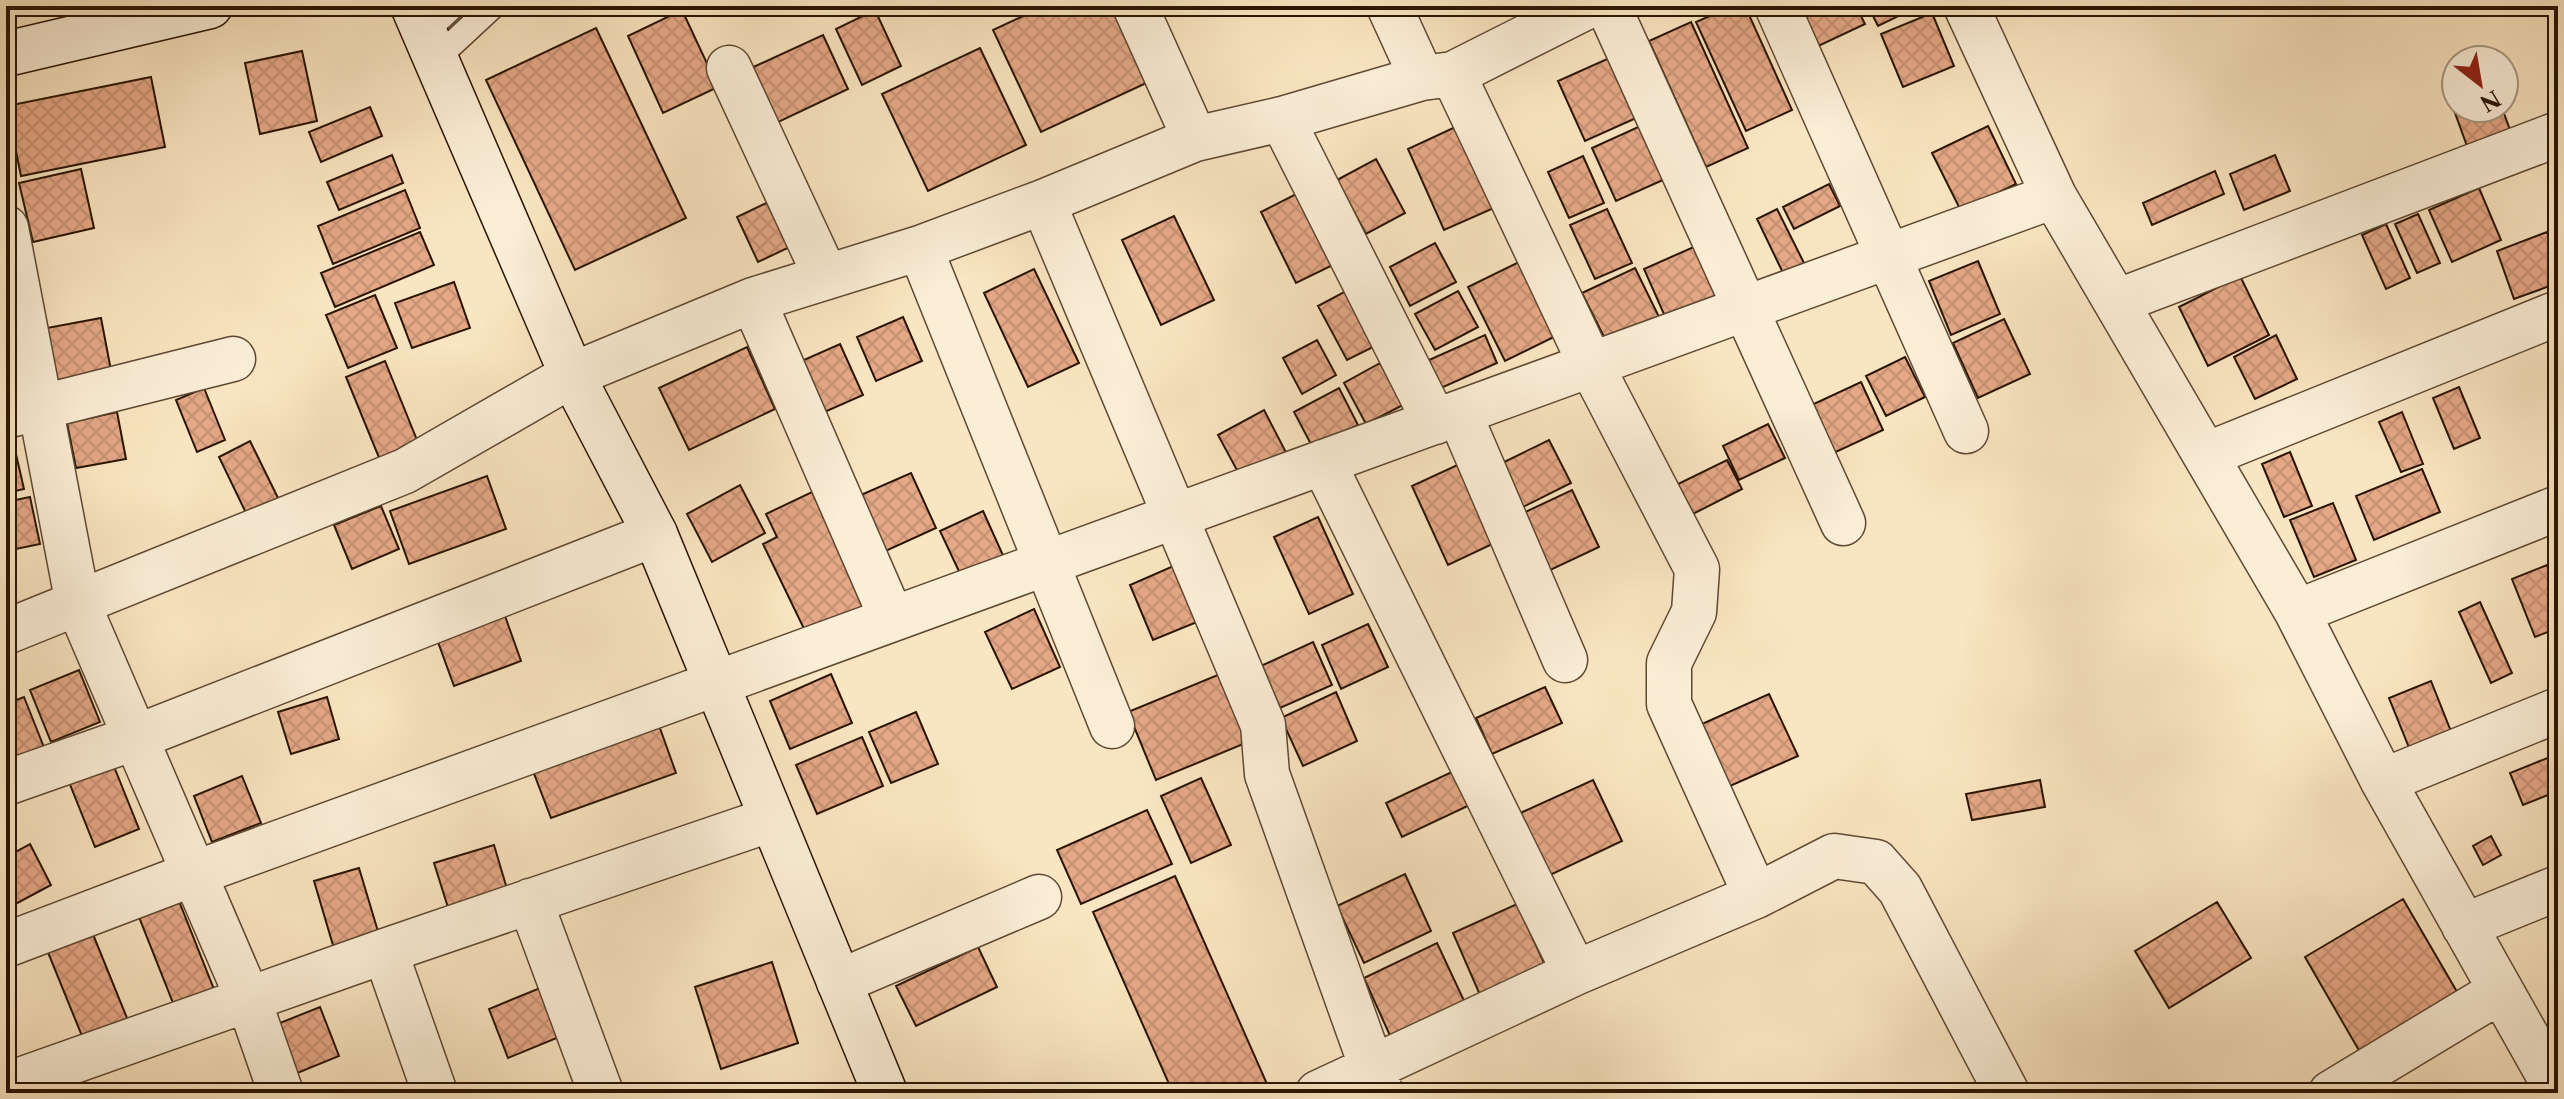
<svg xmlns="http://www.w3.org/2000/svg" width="2564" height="1099" font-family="'Libre Caslon Text',serif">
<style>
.building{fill:url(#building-cross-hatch);stroke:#2a1502;stroke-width:2}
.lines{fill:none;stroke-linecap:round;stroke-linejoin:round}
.lane-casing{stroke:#5e4932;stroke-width:27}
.street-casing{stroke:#5e4932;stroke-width:47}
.secondary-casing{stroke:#2a1502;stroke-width:47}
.lane{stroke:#fbeed7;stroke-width:24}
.street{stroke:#fbeed7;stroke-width:44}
.secondary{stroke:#fbeed7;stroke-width:44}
</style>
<defs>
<pattern id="building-cross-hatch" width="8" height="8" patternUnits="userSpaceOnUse" patternTransform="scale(2)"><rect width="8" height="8" fill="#e5a887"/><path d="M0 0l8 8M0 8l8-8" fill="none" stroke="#c59073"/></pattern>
</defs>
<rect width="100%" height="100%" fill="#f9e5c1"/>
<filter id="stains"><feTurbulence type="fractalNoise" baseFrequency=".0025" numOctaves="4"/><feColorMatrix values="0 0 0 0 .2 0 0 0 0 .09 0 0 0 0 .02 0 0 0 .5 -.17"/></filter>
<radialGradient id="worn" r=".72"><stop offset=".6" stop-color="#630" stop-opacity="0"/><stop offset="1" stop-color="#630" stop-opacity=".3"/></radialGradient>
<path class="building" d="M732,6H757L736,15Z
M1045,6H1120L1155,79L1041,132L993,30Z
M1733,6H1745L1792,110L1746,131L1696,22Z
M1791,6H1856L1865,24L1812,49Z
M1868,6H1919L1878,26Z
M682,10L718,87L663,113L628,36Z
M875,10L901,66L862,85L836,29Z
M1932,13L1954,66L1903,87L1881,34Z
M1691,22L1748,148L1706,167L1649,41Z
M596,28L686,218L575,270L486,80Z
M823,35L848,89L774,124L749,69Z
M980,48L1026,145L928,191L882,94Z
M302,51L317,121L260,134L245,63Z
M1616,55L1643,115L1585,141L1558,81Z
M151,77L165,147L21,176L7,106Z
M2456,88V108H2502L2510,130L2467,146L2447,91Z
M370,107L382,136L321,162L309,132Z
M1466,122L1503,204L1444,230L1408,149Z
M1647,123L1672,176L1616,201L1592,148Z
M1988,126L2016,184L1961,211L1932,153Z
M392,155L403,183L339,210L327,182Z
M2275,155L2290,191L2244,210L2230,174Z
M1583,156L1604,203L1569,218L1548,172Z
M1376,159L1405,213L1366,234L1337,180Z
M81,169L94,228L33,242L19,183Z
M2215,171L2224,194L2152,225L2143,203Z
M1829,184L1840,206L1794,229L1783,207Z
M2479,188L2501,240L2452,262L2429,210Z
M405,190L420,228L333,264L318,226Z
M1304,190L1339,262L1296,283L1261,212Z
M775,199L796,244L758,262L737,217Z
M1607,209L1632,263L1595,279L1570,225Z
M1777,209L1806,267L1785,277L1757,219Z
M2418,214L2440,263L2417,273L2395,224Z
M1174,216L1214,300L1161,325L1122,240Z
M2386,224L2410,278L2386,289L2362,235Z
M420,232L434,265L335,307L321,273Z
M2547,232L2558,261V283L2514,299L2497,251Z
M1705,242L1728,293L1667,321L1644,269Z
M1435,243L1456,282L1410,306L1390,267Z
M1525,259L1562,333L1505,361L1468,287Z
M1978,261L2000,314L1951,335L1929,281Z
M1635,268L1661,321L1609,347L1582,293Z
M1034,269L1079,363L1028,387L984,293Z
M2240,276L2269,335L2208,366L2179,307Z
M454,282L470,328L412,348L395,303Z
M1346,291L1375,346L1347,360L1318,306Z
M1458,291L1478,327L1435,350L1415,314Z
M375,295L397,348L348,368L326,315Z
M903,317L922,361L876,381L857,337Z
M101,318L113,381L60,393L47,328Z
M2004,319L2030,374L1978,398L1953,343Z
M1485,335L1497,363L1441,388L1429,360Z
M2276,335L2297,379L2255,399L2234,357Z
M1317,340L1336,375L1302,394L1283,358Z
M840,344L863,395L811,418L788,367Z
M7,345L15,393L6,394V346Z
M747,347L775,409L689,450L659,388Z
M1905,357L1925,397L1886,416L1866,376Z
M385,361L421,450L382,465L346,377Z
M1380,363L1403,405L1366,424L1344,383Z
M1861,382L1883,430L1825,457L1803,409Z
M2459,387L2480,438L2454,449L2433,398Z
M204,388L225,440L197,452L176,400Z
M1339,388L1358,425L1313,448L1294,412Z
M1264,410L1291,462L1246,487L1218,435Z
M117,412L126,459L76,468L67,423Z
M2402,412L2423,464L2401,472L2379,422Z
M1768,424L1785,458L1739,480L1723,446Z
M10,428L24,489L6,493V429Z
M1549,440L1571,483L1519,509L1498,465Z
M250,441L279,500L247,515L219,457Z
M2290,452L2312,506L2284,517L2262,464Z
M1727,460L1742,489L1687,517L1672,487Z
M1466,461L1503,539L1448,565L1412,486Z
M2422,469L2440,512L2374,540L2356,496Z
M911,473L936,528L879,554L854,498Z
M487,476L506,529L409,564L390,511Z
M740,485L765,533L712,562L687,514Z
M1572,490L1599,547L1546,572L1519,515Z
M812,492L866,607L807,635L763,544L777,537L766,514Z
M30,497L40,544L6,551V502Z
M2333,503L2356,560L2314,577L2290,520Z
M381,506L399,549L352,569L334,525Z
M983,511L1006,562L964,582L940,531Z
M1318,517L1353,594L1309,614L1274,537Z
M1178,564L1202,620L1153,640L1130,585Z
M2547,565L2558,591V628L2535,637L2512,579Z
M2480,602L2512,673L2491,683L2459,612Z
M1034,609L1060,667L1012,689L985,632Z
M505,616L521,661L454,686L438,642Z
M1368,624L1388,667L1341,689L1322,645Z
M1313,642L1332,685L1280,708L1261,666Z
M79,670L100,722L51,742L30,690Z
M1225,672L1253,740L1156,780L1128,712Z
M831,674L852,723L790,749L770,701Z
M2431,681L2454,739L2412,755L2389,698Z
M1545,687L1562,723L1492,754L1476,718Z
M1336,692L1357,741L1303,766L1281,718Z
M1769,694L1798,756L1730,786L1702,724Z
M24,697L45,750L6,766V704Z
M327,697L339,739L291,754L278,712Z
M916,712L938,764L891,783L869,732Z
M656,717L676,773L551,818L530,763Z
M862,737L883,786L817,814L796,765Z
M2550,757L2558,777V791L2523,805L2510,773Z
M113,764L139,829L95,847L69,782Z
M1458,769L1474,803L1402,837L1386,803Z
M242,776L261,823L212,842L194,796Z
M1201,778L1231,845L1191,863L1161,796Z
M1593,780L1622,841L1548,876L1518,814Z
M2040,780L2045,807L1972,820L1966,794Z
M1147,810L1172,864L1081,904L1057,850Z
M2491,836L2501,855L2483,865L2473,846Z
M30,844L51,885L6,909V857Z
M494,845L510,899L451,917L434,863Z
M359,868L380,938L335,952L314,881Z
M1405,874L1431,931L1364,963L1337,906Z
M1175,876L1271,1093H1173L1093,912Z
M177,896L217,997L177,1013L137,912Z
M2403,899L2460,997L2361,1054L2305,957Z
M2217,902L2251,958L2169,1008L2135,951Z
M1517,904L1545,965L1480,995L1453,933Z
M90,927L129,1023L84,1041L45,945Z
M1437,943L1466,1005L1392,1040L1364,978Z
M978,947L997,987L916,1026L896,986Z
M772,962L798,1043L721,1069L695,987Z
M545,986L564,1035L508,1058L489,1009Z
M320,1007L339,1056L290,1076L270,1027Z"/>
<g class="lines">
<defs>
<path id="lane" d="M425,32L453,6
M437,58L493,6"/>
<path id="street" d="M1135,6L1195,139
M1389,6L1422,78
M1608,6L1843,523
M1777,6L1966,431
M1966,6L2054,196L2297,612L2383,781L2558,1092
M729,68L826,277
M1453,74L1591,365L1697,569L1694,612L1669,663V704L1756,896
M1282,119L1435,422
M1043,202L1263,725L1267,774L1381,1093
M6,228L78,604L249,1001L281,1093
M920,248L1112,726
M753,300L892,619
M2116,302L2558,134
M1459,413L1565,660
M6,416L233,359
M2206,455L2558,313
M1323,462L1575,973
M2297,612L2558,508
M6,632L405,471L572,375L753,300L920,248L1043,202L1195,139L1282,119L1422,78L1453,74L1588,6
M2383,781L2558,710
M6,783L134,738L655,534
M530,901L601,1093
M2464,926L2558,888
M6,945L193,874L2054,196
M385,951L435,1093
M839,982L1039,897
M6,1085L385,951L772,819
M1318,1093L1575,973L1756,896L1834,856L1876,862L1900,889L2007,1093
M2331,1093L2500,991"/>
<path id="secondary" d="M413,6L572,375L655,534L885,1093
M6,54L210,6"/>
</defs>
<use href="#lane" class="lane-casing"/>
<use href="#street" class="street-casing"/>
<use href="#secondary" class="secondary-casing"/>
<use href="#lane" class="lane"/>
<use href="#street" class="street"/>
<use href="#secondary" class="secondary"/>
</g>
<rect width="2564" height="1099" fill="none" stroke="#f9e5c1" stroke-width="32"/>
<rect x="8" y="8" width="2548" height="1083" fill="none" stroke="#2a1502" stroke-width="4"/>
<rect x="16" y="16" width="2532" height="1067" fill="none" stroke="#2a1502" stroke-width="2"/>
<g transform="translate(2480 84) rotate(149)"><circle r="38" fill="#fbeed7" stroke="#a79782" stroke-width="2"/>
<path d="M0-6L14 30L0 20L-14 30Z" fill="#8f2418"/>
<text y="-12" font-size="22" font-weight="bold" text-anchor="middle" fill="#2a1502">N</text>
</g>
<rect width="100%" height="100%" filter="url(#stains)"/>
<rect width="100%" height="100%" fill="url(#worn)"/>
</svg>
